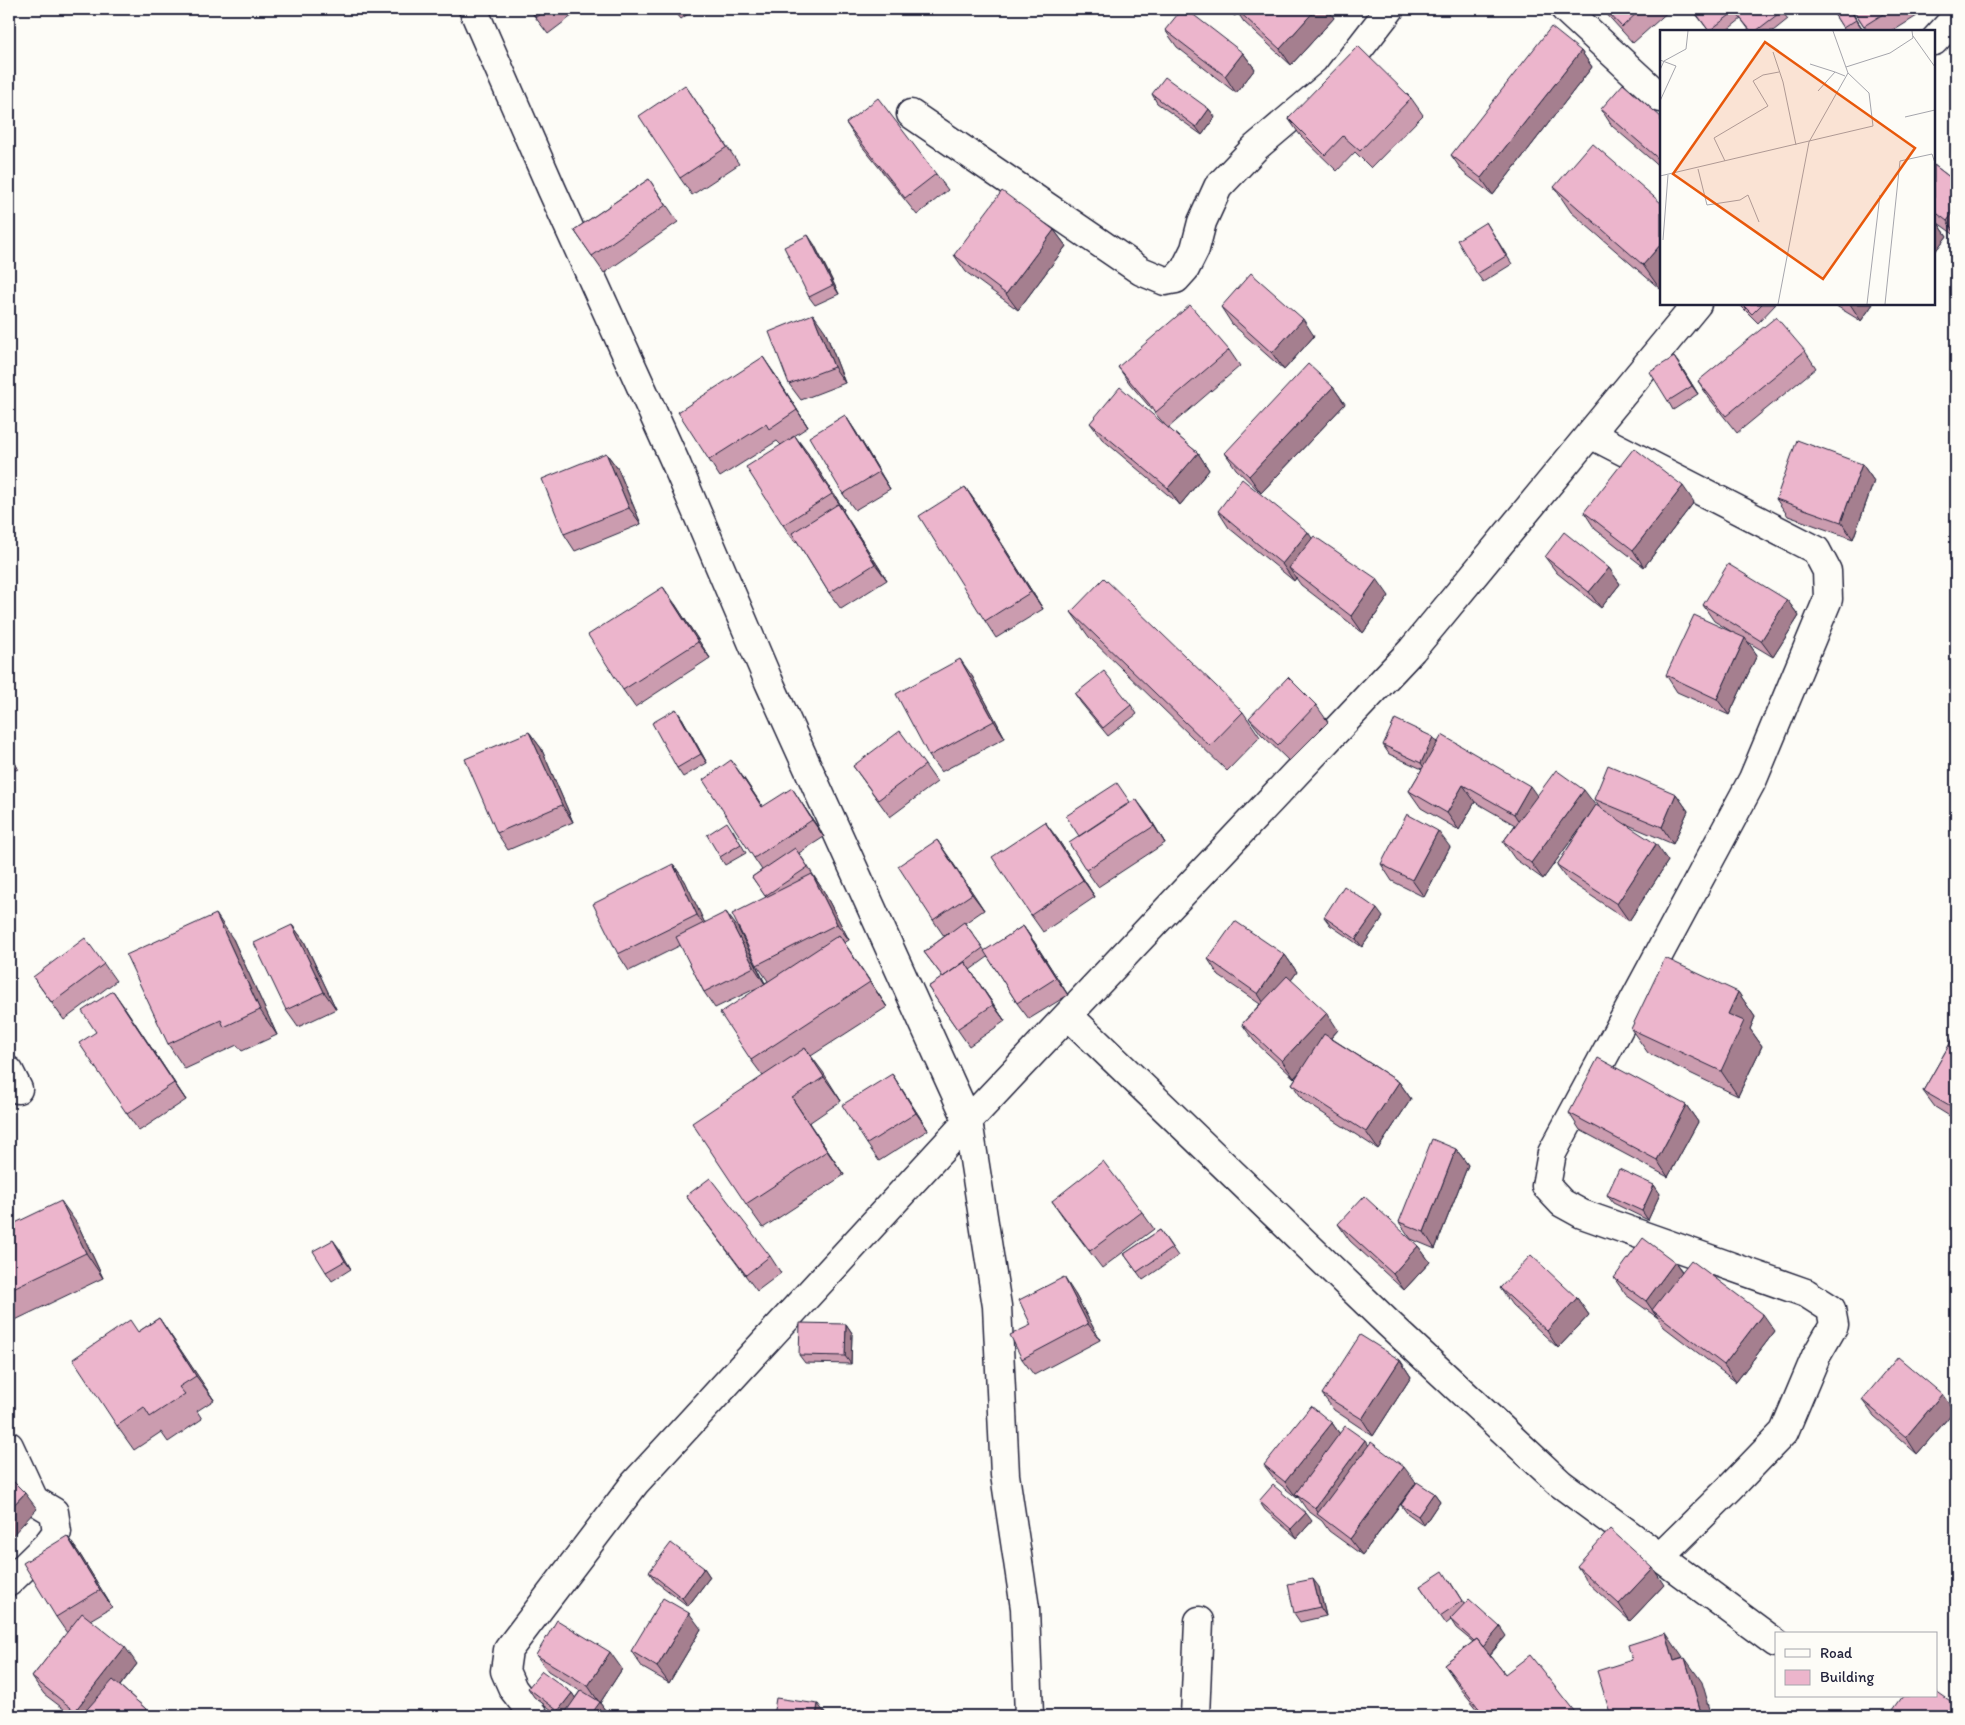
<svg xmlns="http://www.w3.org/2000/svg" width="1965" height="1725" font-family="Itim,sans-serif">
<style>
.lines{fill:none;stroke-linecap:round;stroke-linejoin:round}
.minor-casing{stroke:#22223b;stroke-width:31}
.minor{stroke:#fdfcf7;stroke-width:28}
.wall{fill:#cb9caf;stroke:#22223b}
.shaded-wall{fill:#a57f8f;stroke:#22223b}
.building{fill:#ecb5cc;stroke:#22223b}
.inset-road{fill:none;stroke:#a5a5ac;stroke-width:1}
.view{fill:#e8590c;fill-opacity:0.15;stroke:#e8590c;stroke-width:2.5}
.inset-edge{fill:none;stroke:#22223b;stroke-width:2.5}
</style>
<rect width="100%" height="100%" fill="#fdfcf7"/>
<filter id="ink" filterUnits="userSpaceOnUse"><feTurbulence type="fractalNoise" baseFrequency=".02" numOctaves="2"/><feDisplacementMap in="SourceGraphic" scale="10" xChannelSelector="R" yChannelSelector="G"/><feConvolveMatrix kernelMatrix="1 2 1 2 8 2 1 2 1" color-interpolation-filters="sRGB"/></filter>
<g filter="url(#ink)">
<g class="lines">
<defs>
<path id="minor" d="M473,9L552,190L677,466L769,682L968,1121L997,1306L1005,1475L1025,1608L1029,1716
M1565,9L1661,98
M1934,41L1956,17
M911,114L1141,271L1165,281L1176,279L1185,269L1195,249L1202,222L1218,187L1256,147L1335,80L1390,9
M1590,434L1816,550L1827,571L1828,599L1753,779L1552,1153L1546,1186L1562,1203L1582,1214L1806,1293L1831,1309L1834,1325L1816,1356L1784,1432L1730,1488L1661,1556
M1068,1015L1389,1324L1561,1484L1776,1643
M9,1071L18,1089
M9,1446L34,1500L54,1512L57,1532L47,1545L9,1582
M534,1716L513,1689L505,1671L508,1650L635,1483L968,1121L1412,650L1697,304
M1195,1716L1199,1621"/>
</defs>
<use href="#minor" class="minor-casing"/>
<use href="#minor" class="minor"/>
</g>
<path class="wall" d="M529,9H581L548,34Z
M673,9H695L681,19Z
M970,9H980L974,14Z
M1225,9H1328L1334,18L1291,65L1244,22L1238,13L1235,16Z
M1602,9H1671L1633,43Z
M1692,9H1737L1739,12L1780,9L1788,19L1773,31H1750L1741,19L1726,31H1709Z
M1831,9H1850L1862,28L1857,31H1845Z
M1853,9H1912L1917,16L1893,31H1867Z
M1165,30L1243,53L1255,69L1236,93L1177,47Z
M1581,51L1592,67L1493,195L1463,172L1451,155Z
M685,85L739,164L692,195L680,178Z
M1152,94L1209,109L1215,117L1202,135L1157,103Z
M1411,98L1423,115L1371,168L1355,152L1337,171L1300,135L1288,118Z
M1601,109L1661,117V168L1612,126Z
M846,123L936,174L948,190L917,215L857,140Z
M1934,165L1956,182V236L1938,223L1947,236L1934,253Z
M649,179L678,222L604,273L574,230Z
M1554,187L1661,203V288L1660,289L1571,212Z
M1486,222L1512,264L1483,282L1477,274Z
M1054,230L1066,246L1018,310L966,272L954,255Z
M814,244L839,294L815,305L809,297Z
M1739,304H1776L1758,323Z
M1833,304H1873L1861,321Z
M1221,307L1314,336L1284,370L1232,324Z
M825,331L845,383L801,400L789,384Z
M1229,350L1240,366L1168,428L1198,453L1209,470L1180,505L1102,439L1090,423L1165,425L1130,384L1118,367Z
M1805,351L1816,368L1737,433L1709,398L1698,381Z
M1680,365L1698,394L1673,410L1668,401Z
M774,373L808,427L791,438L807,452L844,510L843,511L887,580L841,609L829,593L797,541L795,542L783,525L781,445L777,441L720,477L709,460Z
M1333,387L1345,404L1261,493L1236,469L1225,453Z
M845,415L856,432L890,489L855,510L843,494Z
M606,453L618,469L641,524L575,551L564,534Z
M1862,464L1874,481L1853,539L1788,516L1776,499Z
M965,487L977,504L1043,609L996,638L985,621Z
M1694,502L1644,567L1595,529L1584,512Z
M1218,511L1312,538L1389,596L1363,633L1301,585L1296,578L1294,581L1229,528Z
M1545,557L1609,568L1620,584L1601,608L1557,573Z
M1787,600L1799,616L1773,657L1748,642L1757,655L1729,715L1677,692L1666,675L1732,632L1714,621L1703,605Z
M675,604L710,658L635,707L623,690Z
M1071,612L1243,712L1260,737L1227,771L1089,637Z
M972,676L1005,738L941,772L929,756Z
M1075,694L1131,705L1137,714L1108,736L1081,703Z
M1316,705L1328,722L1289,761L1261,734L1249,718Z
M682,718L707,763L683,777L677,768Z
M529,732L541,748L573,822L508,850L497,833Z
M1433,737L1438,743L1537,796L1599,807L1594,799L1676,794L1688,811L1673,844L1626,824L1668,861L1629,921L1569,881L1557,865L1592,811L1543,879L1515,859L1503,842L1515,825L1475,802L1459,830L1421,808L1409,791L1422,769L1389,754L1383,745Z
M9,750L18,769L9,773Z
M925,765L937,782L890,817L853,766Z
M743,777L763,807L803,805L824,837L799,853L823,890L849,940L844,943L887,1007L811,1056L841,1101L809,1123L844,1175L763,1228L746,1204L763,1076L751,1060L763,985L715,1008L704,992L681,945L629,971L618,954L673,864L685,881L704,922L738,928L765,983L768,981L757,965L766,897L752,877L762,870L754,858Z
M1130,802L1148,815L1165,843L1098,887L1086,870Z
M733,830L746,853L725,865L720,857Z
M1057,838L1095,897L1043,932L1031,915Z
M937,840L984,910L965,923L985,951L1023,926L1035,943L1068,995L1029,1019L1017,1003L988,957L970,970L1005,1021L969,1046L928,987L943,977L924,952L949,933L944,936L933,920Z
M1450,847L1424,897L1392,881L1381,864Z
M1324,917H1383L1362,947L1330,925Z
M292,925L304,941L336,1009L298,1027L286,1010Z
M233,939L277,1035L242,1051L237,1045L185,1069L168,1044Z
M1285,955L1297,972L1291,980L1338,1030L1331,1038L1399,1082L1411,1099L1378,1149L1304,1101L1292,1084L1300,1071L1294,1078L1254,1041L1242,1024L1260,1004L1219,976L1208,959Z
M104,964L116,981L64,1020L33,977Z
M1738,992L1755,1017L1750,1029L1762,1046L1738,1096L1648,1053L1631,1029Z
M125,1008L186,1100L139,1131L127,1114L96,1032Z
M1956,1033V1120L1935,1107L1923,1091Z
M892,1074L903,1091L928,1130L879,1161L867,1144Z
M1686,1105L1698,1122L1668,1177L1580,1130L1569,1113Z
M9,1146L14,1154L9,1157Z
M1456,1149L1468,1165L1435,1249L1411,1239L1399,1222Z
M1654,1185L1660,1194L1648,1220L1613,1203L1607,1195Z
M686,1196L770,1256L781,1273L757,1291Z
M1052,1201L1142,1212L1154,1229L1102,1268L1064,1218Z
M1338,1224L1418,1246L1430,1262L1404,1290L1350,1241Z
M78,1225L103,1278L9,1323V1226Z
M1160,1230L1178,1256L1143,1280L1124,1254Z
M333,1240L351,1269L332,1281L326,1272Z
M1675,1262L1682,1271L1775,1331L1736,1382L1664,1327L1658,1318L1626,1295L1614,1278Z
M1500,1288L1577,1298L1589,1315L1558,1348L1512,1305Z
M1075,1294L1100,1340L1034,1375L1022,1359L1031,1325Z
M159,1318L214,1400L197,1411L202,1419L168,1442L161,1432L134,1450L117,1426L138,1332Z
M846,1324L852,1333L851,1364L805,1363L799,1355Z
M1400,1360L1411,1377L1373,1436L1334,1410L1322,1394Z
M1862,1400L1954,1411L1917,1454L1874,1416Z
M1332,1423L1339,1433L1369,1445L1416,1483L1434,1493L1440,1501L1424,1525L1407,1513L1401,1505L1407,1496L1362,1555L1329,1531L1322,1521L1307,1510L1298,1497L1297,1498L1276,1481L1264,1465Z
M1259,1501L1312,1521L1297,1538L1265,1510Z
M67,1536L79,1553L112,1607L90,1620L137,1664L120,1686L154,1716H73L44,1694L32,1677L67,1633L56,1617Z
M1577,1566L1664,1585L1630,1621L1588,1583Z
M704,1568L710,1577L688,1606L655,1581L649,1572Z
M1449,1580L1464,1604L1506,1636L1490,1655L1505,1674L1578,1716H1483L1461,1689L1444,1664L1473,1642L1456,1628L1451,1620L1446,1624L1420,1586Z
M1319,1587L1326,1616L1300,1622L1294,1613Z
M701,1629L669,1683L643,1668L631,1651Z
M536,1655L622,1669L600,1703L605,1710L602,1716H560L534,1697L528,1688L572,1693L575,1698L580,1691L548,1671Z
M1893,1710L1956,1716H1898Z"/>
<path class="shaded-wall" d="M1230,9H1235L1238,13L1235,16Z
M1316,9H1328L1334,18L1291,65L1280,49Z
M1850,9L1862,28L1856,20Z
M1581,51L1592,67L1493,195L1481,178Z
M1243,53L1255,69L1236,93L1225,76Z
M1209,109L1215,117L1202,135L1196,127Z
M1956,209V235L1947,221Z
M1935,219L1947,236L1934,253V221Z
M1054,230L1066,246L1018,310L1006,294Z
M808,235L814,244L839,294L833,285Z
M1661,244V288L1660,289L1643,265Z
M1850,304H1873L1861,321Z
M813,314L825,331L845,383L834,367Z
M1303,319L1314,336L1284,370L1272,353Z
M763,357L774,373L808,427L797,410Z
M1674,357L1680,365L1698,394L1692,386Z
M1333,387L1345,404L1261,493L1249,476Z
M845,415L856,432L890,489L879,472Z
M795,436L807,452L844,510L832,494Z
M606,453L618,469L641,524L629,508Z
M1198,453L1209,470L1180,505L1168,488Z
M1862,464L1874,481L1853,539L1841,522Z
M1683,486L1694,502L1644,567L1633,550Z
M965,487L977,504L1043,609L1031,592Z
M838,504L849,521L887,580L875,564Z
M1308,532L1319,549L1289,568L1296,578L1294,581L1282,564Z
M1609,568L1620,584L1601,608L1589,592Z
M1377,579L1389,596L1363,633L1351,616Z
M663,587L675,604L710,658L698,642Z
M1787,600L1799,616L1773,657L1761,641Z
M1745,638L1757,655L1729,715L1717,699Z
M960,659L972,676L1005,738L994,721Z
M676,709L682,718L707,763L701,754Z
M529,732L541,748L573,822L562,805Z
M1433,737L1439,746L1427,772L1421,763Z
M9,750L18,769L9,755Z
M731,760L743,777L774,824L762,807Z
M1463,785L1475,802L1459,830L1447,813Z
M1530,786L1542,803L1525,831L1514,814Z
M792,788L803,805L824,837L812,820Z
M1584,790L1596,806L1543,879L1531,863Z
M1676,794L1688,811L1673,844L1662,827Z
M1136,799L1148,815L1165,843L1154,826Z
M1045,822L1057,838L1095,897L1083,880Z
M1438,831L1450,847L1424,897L1412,880Z
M937,840L949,857L984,910L972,894Z
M1656,844L1668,861L1629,921L1617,904Z
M673,864L685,881L709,932L697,915Z
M812,874L823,890L849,940L837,924Z
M1377,909L1383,917L1362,947L1356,939Z
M726,912L738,928L765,984L754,967Z
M216,914L233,939L277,1035L260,1010Z
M292,925L304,941L336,1009L324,992Z
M1023,926L1035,943L1068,995L1056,978Z
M839,935L856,960L887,1007L870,982Z
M1285,955L1297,972L1269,1011L1258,994Z
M965,962L976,979L1005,1021L993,1005Z
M113,991L125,1008L186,1100L174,1083Z
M1738,992L1755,1017L1750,1029L1762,1046L1738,1096L1721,1071L1728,1014Z
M1327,1013L1338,1030L1294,1078L1282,1061Z
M805,1048L823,1072L841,1101L824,1077Z
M892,1074L903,1091L928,1130L916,1113Z
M1399,1082L1411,1099L1378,1149L1366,1132Z
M792,1098L809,1123L844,1175L827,1151Z
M1686,1105L1698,1122L1668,1177L1657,1160Z
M1456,1149L1468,1165L1435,1249L1424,1232Z
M1654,1185L1660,1194L1648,1220L1642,1211Z
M61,1201L78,1225L103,1278L86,1253Z
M333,1240L339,1248L351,1269L345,1261Z
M1418,1246L1430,1262L1404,1290L1393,1274Z
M1675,1262L1687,1279L1652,1310L1658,1318L1646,1301Z
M1064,1277L1075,1294L1100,1340L1088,1324Z
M1577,1298L1589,1315L1558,1348L1547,1331Z
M1763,1314L1775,1331L1736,1382L1724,1365Z
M159,1318L176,1343L214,1400L196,1376Z
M846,1324L852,1333L851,1364L845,1356Z
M1400,1360L1411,1377L1373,1436L1362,1419Z
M1942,1394L1954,1411L1917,1454L1906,1437Z
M1332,1423L1344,1440L1295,1494L1298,1497L1297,1498L1285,1482Z
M1365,1440L1377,1457L1322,1518L1315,1508Z
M1404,1467L1416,1483L1362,1555L1350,1539Z
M25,1493L37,1509L9,1539V1510Z
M1434,1493L1440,1501L1424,1525L1418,1516Z
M1306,1513L1312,1521L1297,1538L1291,1529Z
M67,1536L79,1553L112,1607L100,1590Z
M704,1568L710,1577L688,1606L682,1598Z
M1653,1568L1664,1585L1630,1621L1619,1604Z
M1313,1579L1319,1587L1326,1616L1320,1607Z
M689,1613L701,1629L669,1683L657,1667Z
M1500,1627L1506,1636L1488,1656L1482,1648Z
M1666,1633L1683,1658L1674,1661Z
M125,1647L137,1664L96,1716H79L75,1711Z
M610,1652L622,1669L600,1703L605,1710L602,1716H590L599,1702L588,1686Z
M1685,1658L1702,1682L1712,1716H1702Z
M572,1693L578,1702L567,1716H562L558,1711Z
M818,1704L827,1716H816Z"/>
<path class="building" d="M530,9H548L536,17Z
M1182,9H1186L1243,53L1225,76L1165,30Z
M1236,9H1316L1280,49Z
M1605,9H1641L1622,27Z
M1693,9H1738L1709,31Z
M1744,9H1780L1782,11L1756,31H1751L1737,14Z
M1831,9H1850L1856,20L1843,28Z
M1853,9H1891L1864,26Z
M1551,27L1581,51L1481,178L1451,155Z
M1358,46L1411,98L1360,151L1343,136L1325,155L1288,118Z
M1165,77L1209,109L1196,127L1152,94Z
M1623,84L1661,117V161L1601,109Z
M685,85L727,147L680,178L639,116Z
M878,98L936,174L905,198L846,123Z
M1592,143L1661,203V244L1643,265L1554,187Z
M1934,165L1956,182V209L1947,221L1934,211Z
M649,179L666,205L592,256L574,230Z
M1002,191L1054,230L1006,294L954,255Z
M1486,222L1506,256L1477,274L1457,240Z
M808,235L833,285L809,297L784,247Z
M1251,273L1303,319L1272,353L1221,307Z
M1742,304H1762L1752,314Z
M1190,305L1229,350L1156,412L1118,367Z
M813,314L834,367L789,384L769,332Z
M1776,317L1805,351L1726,416L1698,381Z
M763,357L797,410L769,429L766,424L709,460L678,412Z
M1674,357L1692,386L1668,401L1650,372Z
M1308,364L1333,387L1249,476L1225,453Z
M1120,387L1198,453L1168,488L1090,423Z
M845,415L879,472L843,494L809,437Z
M795,436L832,494L783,525L746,467Z
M1797,440L1862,464L1841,522L1776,499Z
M1634,448L1683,486L1633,550L1584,512Z
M606,453L629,508L564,534L542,479Z
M1242,479L1308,532L1282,564L1218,511Z
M965,487L1031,592L985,621L919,516Z
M838,504L875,564L829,593L792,533Z
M1564,532L1609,568L1589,592L1545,557Z
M1314,536L1377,579L1351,616L1289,568Z
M1728,564L1787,600L1761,641L1703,605Z
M1104,578L1243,712L1210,746L1071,612Z
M663,587L698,642L623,690L588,635Z
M1694,615L1745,638L1717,699L1666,675Z
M960,659L994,721L929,756L896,694Z
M1104,671L1131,705L1103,728L1075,694Z
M1288,677L1316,705L1278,745L1249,718Z
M676,709L701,754L677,768L652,723Z
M1395,719L1433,737L1421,763L1383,745Z
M900,731L925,765L878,800L853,766Z
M529,732L562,805L497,833L465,759Z
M1442,735L1530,786L1514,814L1463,785L1447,813L1409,791Z
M731,760L762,807L792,788L812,820L754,858L703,780Z
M1608,765L1676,794L1662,827L1594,799Z
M1556,770L1584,790L1531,863L1503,842Z
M1117,783L1130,802L1079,836L1066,816Z
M1136,799L1154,826L1086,870L1069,843Z
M1596,805L1656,844L1617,904L1557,865Z
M1407,814L1438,831L1412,880L1381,864Z
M727,822L741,844L720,857L707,835Z
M1045,822L1083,880L1031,915L992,857Z
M937,840L972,894L933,920L898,866Z
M795,848L808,867L765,896L752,877Z
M673,864L697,915L618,954L593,904Z
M812,874L837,924L757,965L732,914Z
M1344,886L1377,909L1356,939L1324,917Z
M726,912L754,967L704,992L676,937Z
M216,914L260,1010L224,1027L221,1020L168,1044L126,955Z
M1235,921L1285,955L1258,994L1208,959Z
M964,922L983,948L943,977L924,952Z
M292,925L324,992L286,1010L254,943Z
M1023,926L1056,978L1017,1003L984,951Z
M839,935L870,982L751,1060L720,1013Z
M85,938L104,964L52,1003L33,977Z
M1665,958L1738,992L1728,1014L1744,1021L1721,1071L1631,1029Z
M965,962L993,1005L957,1029L928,987Z
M1287,976L1327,1013L1282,1061L1242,1024Z
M113,991L174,1083L127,1114L79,1043L96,1032L82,1011Z
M1956,1033V1110L1923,1091Z
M1324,1034L1399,1082L1366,1132L1292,1084Z
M805,1048L824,1077L792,1098L827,1151L746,1204L692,1123Z
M1598,1058L1686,1105L1657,1160L1569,1113Z
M892,1074L916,1113L867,1144L842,1105Z
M1432,1139L1456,1149L1424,1232L1399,1222Z
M1103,1161L1142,1212L1090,1251L1052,1201Z
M1619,1169L1654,1185L1642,1211L1607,1195Z
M710,1178L770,1256L746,1275L686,1196Z
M1364,1196L1418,1246L1393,1274L1338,1224Z
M61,1201L86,1253L9,1290V1226Z
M1160,1230L1172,1248L1137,1272L1124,1254Z
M1643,1238L1675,1262L1646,1301L1614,1278Z
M333,1240L345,1261L326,1272L313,1251Z
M1531,1255L1577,1298L1547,1331L1500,1288Z
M1691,1260L1763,1314L1724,1365L1652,1310Z
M1064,1277L1088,1324L1022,1359L1010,1335L1031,1325L1019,1300Z
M159,1318L196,1376L179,1387L185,1394L150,1417L144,1407L117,1426L73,1359L130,1320L138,1332Z
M800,1323L846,1324L845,1356L799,1355Z
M1360,1335L1400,1360L1362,1419L1322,1394Z
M1898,1357L1942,1394L1906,1437L1862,1400Z
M1311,1406L1332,1423L1285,1482L1264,1465Z
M1345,1426L1365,1440L1315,1508L1295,1494Z
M1371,1442L1404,1467L1350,1539L1317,1514Z
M9,1477L25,1493L9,1510Z
M1417,1482L1434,1493L1418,1516L1401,1505Z
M1273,1485L1306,1513L1291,1529L1259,1501Z
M1610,1529L1653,1568L1619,1604L1577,1566Z
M67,1536L100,1590L56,1617L23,1563Z
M671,1543L704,1568L682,1598L649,1572Z
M1443,1571L1462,1601L1440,1616L1420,1586Z
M1313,1579L1320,1607L1294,1613L1288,1584Z
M663,1598L689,1613L657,1667L631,1651Z
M1469,1599L1500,1627L1483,1647L1477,1639L1474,1641L1450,1619Z
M82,1613L125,1647L75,1711L32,1677Z
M557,1620L610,1652L588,1686L536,1655Z
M1666,1633L1674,1661L1685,1658L1702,1716H1611L1597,1671L1632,1660L1628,1645Z
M1477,1639L1505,1674L1530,1655L1578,1716H1485L1444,1664Z
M542,1671L572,1693L558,1711L528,1688Z
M113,1680L154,1716H81Z
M581,1690L600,1702L590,1716H563Z
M1936,1691L1956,1705V1716H1903L1893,1710L1903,1696H1936Z
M776,1698L818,1704L816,1716H773Z"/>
</g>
<g transform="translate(1660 30)">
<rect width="275" height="275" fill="#fdfcf7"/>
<path class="inset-road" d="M253,6L275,37M113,22L123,52L136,115M0,30L16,36L0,71M150,34L175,42M186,37L230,23L253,8L252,1M0,40L4,31L26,19L28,1M158,61L175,42L185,46M245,87L275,80M65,131L54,108L108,76L93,51L103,45L119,42M38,139L47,175L80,170L88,165L99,192M0,146L213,96L209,63L188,43L173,1M3,210L8,145M118,274L149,112L188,43M207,274L220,165M225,274L240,131L272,124L275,133"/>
<path class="view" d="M105,12L255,118L163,249L13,144Z"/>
<rect width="275" height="275" class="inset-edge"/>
</g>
<rect width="1965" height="1725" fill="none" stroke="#fdfcf7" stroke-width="30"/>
<rect x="15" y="15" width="1935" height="1695" fill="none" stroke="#22223b" stroke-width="2" filter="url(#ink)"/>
<rect x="1775" y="1632" width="162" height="65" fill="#fdfcf7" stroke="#a5a5ac"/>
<rect x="1785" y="1649" width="25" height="8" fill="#fdfcf7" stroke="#a5a5ac"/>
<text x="1820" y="1658" font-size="15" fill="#22223b">Road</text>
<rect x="1785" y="1670" width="25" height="15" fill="#ecb5cc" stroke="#a5a5ac"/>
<text x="1820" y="1682" font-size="15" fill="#22223b">Building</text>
</svg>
